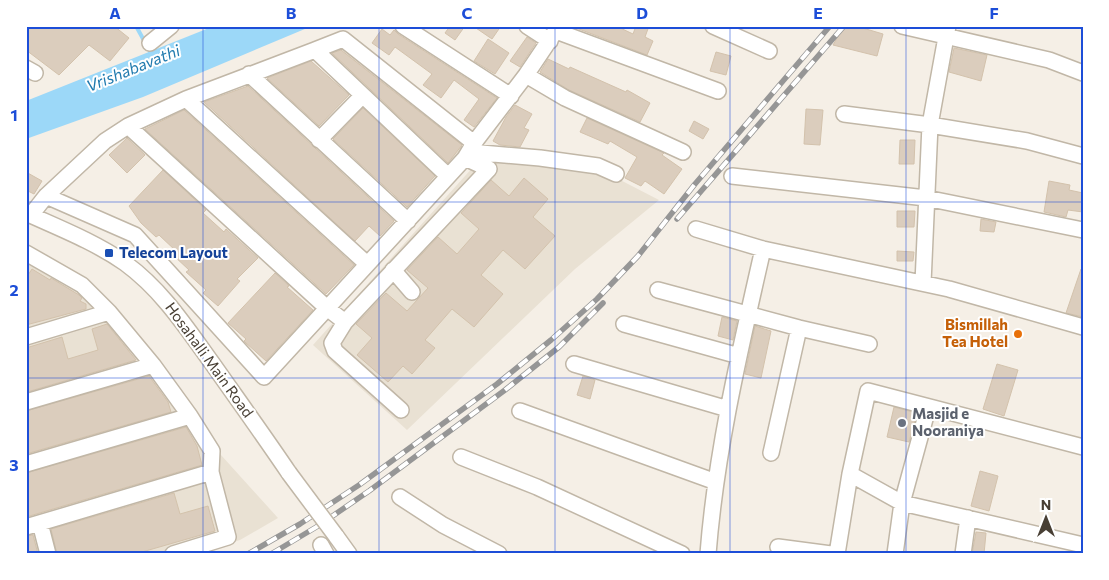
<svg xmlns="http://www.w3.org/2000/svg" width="1109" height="580" font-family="Commissioner,sans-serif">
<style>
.residential{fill:#e9e1d3}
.water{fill:#9cd8f8}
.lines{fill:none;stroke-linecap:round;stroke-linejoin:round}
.stream{stroke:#9cd8f8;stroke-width:4}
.building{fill:#dbcdbd;stroke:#d3c2ac}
.minor-casing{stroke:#c1b7a7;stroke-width:18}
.minor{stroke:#fff;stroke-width:15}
.rail-casing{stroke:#969696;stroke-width:5.5}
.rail{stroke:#fff;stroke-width:4;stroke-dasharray:11;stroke-linecap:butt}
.minor-bridge-casing{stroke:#c1b7a7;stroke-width:18;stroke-linecap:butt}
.minor-bridge{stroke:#fff;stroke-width:15}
.grid{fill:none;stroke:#1d4ed8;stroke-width:1;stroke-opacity:0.55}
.transit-dot{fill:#1a4fb4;stroke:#fff;stroke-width:2}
.food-dot{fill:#e8710a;stroke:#fff;stroke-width:2}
.worship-dot{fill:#6b7280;stroke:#fff;stroke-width:2}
.labels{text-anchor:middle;stroke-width:4;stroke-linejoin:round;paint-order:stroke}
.transit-label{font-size:15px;font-weight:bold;fill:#164399;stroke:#fff;text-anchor:start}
.food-label{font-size:15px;font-weight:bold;fill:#c56008;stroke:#fff;text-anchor:end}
.street-label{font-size:15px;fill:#483f34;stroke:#fff}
.worship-label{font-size:15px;font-weight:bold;fill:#5b616d;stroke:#fff;text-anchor:start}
.water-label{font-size:16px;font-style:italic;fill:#207aae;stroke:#fff}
.neatline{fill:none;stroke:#1d4ed8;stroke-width:2}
.grid-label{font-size:16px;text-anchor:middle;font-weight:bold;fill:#1d4ed8}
</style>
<rect width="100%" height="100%" fill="#f5efe6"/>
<path class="residential" d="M343,41L470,142L448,167L323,53Z
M483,156L597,168L659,200L575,269L407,430L313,345Z
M26,258L93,302L193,424L278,518L240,540L195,554H26Z"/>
<path class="water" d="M214,26H312L143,97L26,139V101Z"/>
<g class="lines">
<path class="stream" d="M136,26L152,55"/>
</g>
<path class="building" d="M26,26H114L129,38L110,61L89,45L59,75L26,50Z
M450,26H465L455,40L445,33Z
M473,26H501L492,39Z
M571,26H616L633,34L636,26H649L645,37L653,41L647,55Z
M844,26H856L883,34L877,56L833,45Z
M382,29L390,35L394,30L398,34L497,98L474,127L464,120L479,99L454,80L441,98L423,85L432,74L395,47L389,55L372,43Z
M527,37L536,43L520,67L510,61Z
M488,39L509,53L495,74L474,61Z
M954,48L987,55L981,81L949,72Z
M341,50L462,145L448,163L332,53Z
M716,52L731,56L726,75L710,71Z
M548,59L569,69L570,67L626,92L627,90L650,103L640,122L569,90L540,72Z
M311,61L349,95L319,126L267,78Z
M248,86L394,221L380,236L369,226L355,241L204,102Z
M515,105L532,114L524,128L529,130L520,147L500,145L493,141L506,117Z
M363,108L435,176L407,207L333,139Z
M806,109L823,110L820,145L804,144Z
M184,110L354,265L326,294L145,129Z
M587,118L664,153L662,155L682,169L664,194L645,181L641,186L625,178L637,157L610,141L608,144L580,132Z
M694,121L709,129L703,139L689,131Z
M127,138L145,155L127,173L109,155Z
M900,140H915L914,164H899Z
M163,170L206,210L203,213L224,232L226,229L258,258L237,279L240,281L218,306L203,293L206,290L186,272L189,270L173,255L176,251L159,235L156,237L141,223L129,206Z
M26,172L42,181L34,194L26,190Z
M524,178L548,199L533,217L555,236L525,269L503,250L481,275L503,294L474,327L452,309L425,340L435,348L412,374L403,366L388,382L357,355L372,338L356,324L386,293L407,311L428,288L407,270L438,237L457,254L479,229L461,213L491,180L509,196Z
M1049,181L1070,185L1069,190L1083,193V212L1068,210L1066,217L1044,212Z
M897,211H915L914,227H897Z
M981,219L996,222L994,232L980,231Z
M897,251L914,252L913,261H897Z
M32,269L50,280L51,278L79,295L82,298L80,301L86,304V309L26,325V278Z
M1081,269H1083V317L1066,313Z
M275,273L289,286L287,287L313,310L266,361L246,343L244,341L246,339L228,323Z
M722,317L737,321L733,340L718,336Z
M107,324L136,360L27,392L26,348L62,337L68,359L98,350L92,329Z
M755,326L771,331L761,378L745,374Z
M997,364L1018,370L1004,416L983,409Z
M149,376L168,402L171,412L26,454V411Z
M583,376L595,380L590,399L577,395Z
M894,407L917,413L909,442L887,437Z
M186,427L197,446L202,465L26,517V473Z
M980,471L998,476L989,511L971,506Z
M174,493L180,514L208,506L215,531L135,554H57L51,529Z
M976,532L986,533L984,554H972Z
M33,535L38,554H26V536Z"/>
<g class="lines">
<defs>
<path id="minor" d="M403,26L511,96
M527,26L550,41
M713,26L769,51
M902,26L1049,60L1083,73
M556,31L718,91
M150,43L171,26
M315,50L343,39L474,143
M26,68L35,73
M249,74L408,221
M526,75L565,98L683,152
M186,99L367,264
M844,114L930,125L1027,141L1083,156
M128,126L327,308L345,322L332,343L335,351L401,410
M319,140L362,96
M470,152L540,158L598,166L616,174
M732,176L926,198L1083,230
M46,196L135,235L264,377L465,158L474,143L526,75L559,26
M26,213C59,228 95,242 125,263C162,290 186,327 212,363C238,400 264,436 289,473
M31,215L46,196L105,141L128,126L186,99L315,50L448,176
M696,229L763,249L949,289L1083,327
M26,253L82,285L109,312L153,365L190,416L212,451L211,472L228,537L173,554
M393,270L412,292
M923,283L930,125L948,26
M658,290L799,328L869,344
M345,322L489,169L465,158
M624,324L739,356
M26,337L109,312
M574,364L728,409
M26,402L153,365
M520,411L716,482
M771,453L799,328
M461,457L537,487L682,554
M26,464L190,416
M850,474L902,503L1083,545
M400,497L443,525L499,554
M40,523L48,554
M26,527L211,472
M336,536L349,554
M321,545L326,554
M778,547L831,554
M708,554C716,451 740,350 763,249
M837,554L850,474L868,391L1083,447
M895,554L902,503L928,408
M963,554L968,518"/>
</defs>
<use href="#minor" class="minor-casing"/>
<use href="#minor" class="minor"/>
<defs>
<path id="rail" d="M677,219L844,26
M248,554L300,524L359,485L497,384L551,340L597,299L638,256L695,184L830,26
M271,554L318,526L369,491L505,390L559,347L603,303"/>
</defs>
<use href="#rail" class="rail-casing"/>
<use href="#rail" class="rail"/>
<defs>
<path id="minor-bridge" d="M289,473L336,536"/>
</defs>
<use href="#minor-bridge" class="minor-bridge-casing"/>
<use href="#minor-bridge" class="minor-bridge"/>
</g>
<path class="grid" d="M203,26V554M379,26V554M555,26V554M730,26V554M906,26V554M26,202H1083M26,378H1083"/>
<rect class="transit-dot" x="104" y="248" width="10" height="10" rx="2.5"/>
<circle class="food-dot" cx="1018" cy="334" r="5"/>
<circle class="worship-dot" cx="902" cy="423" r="5"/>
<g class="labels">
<g class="transit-label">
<text x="119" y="258">Telecom Layout</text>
</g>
<g class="food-label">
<text x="1008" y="330">Bismillah<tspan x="1008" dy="17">Tea Hotel</tspan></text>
</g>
<g class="street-label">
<text transform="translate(209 360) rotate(54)" y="5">Hosahalli Main Road</text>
</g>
<g class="worship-label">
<text x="912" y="419">Masjid e<tspan x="912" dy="17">Nooraniya</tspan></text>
</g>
<g class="water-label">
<text transform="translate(133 68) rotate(-22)" y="6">Vrishabavathi</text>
</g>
</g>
<rect width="1109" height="580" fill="none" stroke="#ffffff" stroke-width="55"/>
<g transform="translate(1046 518)" stroke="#ffffff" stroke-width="4" paint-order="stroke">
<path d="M0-4L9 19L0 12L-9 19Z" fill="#483f34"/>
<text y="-8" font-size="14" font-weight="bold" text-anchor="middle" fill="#483f34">N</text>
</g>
<rect x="28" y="28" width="1054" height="524" class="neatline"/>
<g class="grid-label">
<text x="115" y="19">A</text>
<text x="291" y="19">B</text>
<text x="467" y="19">C</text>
<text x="642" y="19">D</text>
<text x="818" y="19">E</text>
<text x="994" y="19">F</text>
<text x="14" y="121">1</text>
<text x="14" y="296">2</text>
<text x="14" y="471">3</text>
</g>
</svg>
